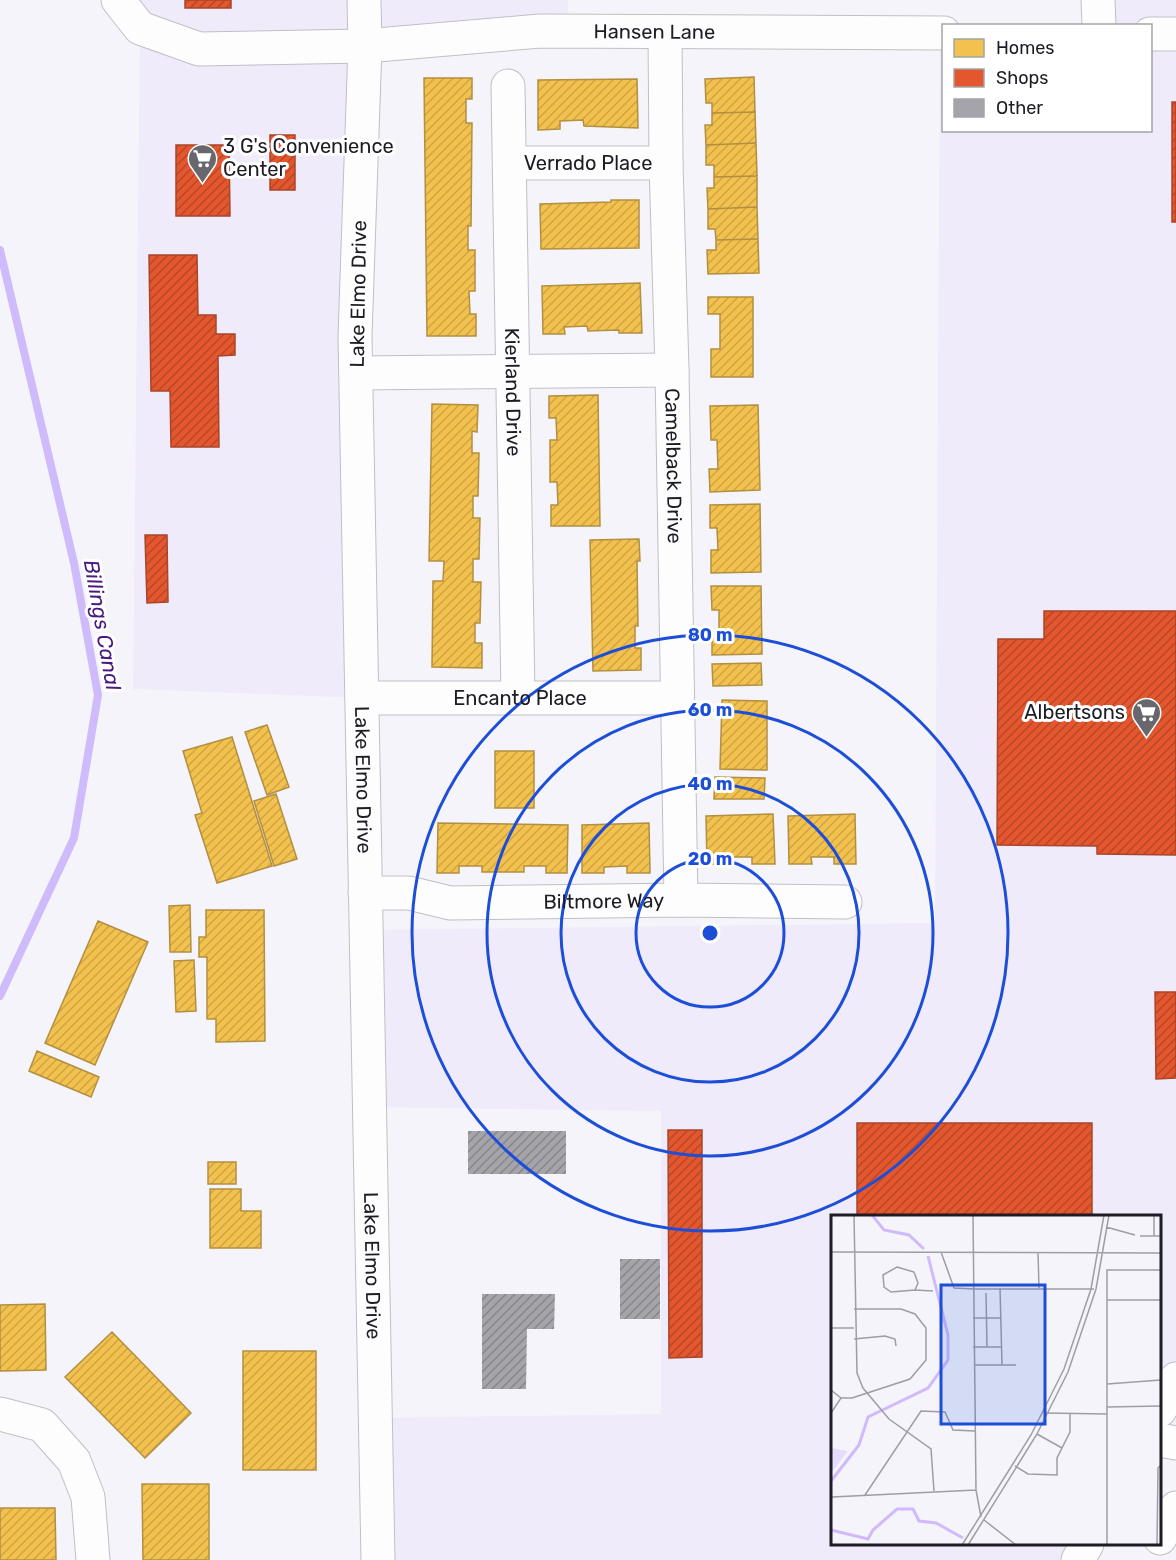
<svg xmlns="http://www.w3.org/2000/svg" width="1176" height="1560" font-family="Rubik,sans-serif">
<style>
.built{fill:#efebfb}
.homes{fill:url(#homes-hatch);stroke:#b28f41;stroke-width:1.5}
.shops{fill:url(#shops-hatch);stroke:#a8452b;stroke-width:1.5}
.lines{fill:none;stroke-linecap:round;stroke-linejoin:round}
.stream{stroke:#cfbbfb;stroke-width:8}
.building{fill:url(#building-hatch)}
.minor-casing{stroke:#c0bfc5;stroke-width:35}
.major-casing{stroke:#c0bfc5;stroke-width:35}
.minor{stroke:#fefdfe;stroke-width:33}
.major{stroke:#fefdfe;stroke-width:33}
.ring{fill:none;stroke:#1d4ed8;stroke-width:3}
.labels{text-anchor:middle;stroke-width:6;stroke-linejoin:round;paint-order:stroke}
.street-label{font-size:20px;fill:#1d1b23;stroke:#fff}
.poi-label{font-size:20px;fill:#1d1b23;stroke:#fff;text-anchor:start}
.water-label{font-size:21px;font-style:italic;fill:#481a80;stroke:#fff}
.inset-river{fill:none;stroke:#cfbbfb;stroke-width:3}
.inset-road{fill:none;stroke:#9f9da4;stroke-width:1.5}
.view{fill:#1d4ed8;fill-opacity:0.15;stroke:#1d4ed8;stroke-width:3}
.inset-edge{fill:none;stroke:#1d1b23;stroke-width:3}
.centre{fill:#1d4ed8;stroke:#fff;stroke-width:3}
.ring-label{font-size:18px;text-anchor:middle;font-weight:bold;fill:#1d4ed8;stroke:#fff;stroke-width:6;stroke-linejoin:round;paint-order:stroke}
</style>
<defs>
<pattern id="homes-hatch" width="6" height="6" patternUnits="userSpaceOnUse" patternTransform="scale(1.5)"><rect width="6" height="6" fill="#f2c14e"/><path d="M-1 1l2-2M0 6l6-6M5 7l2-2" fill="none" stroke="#cfa544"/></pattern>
<pattern id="shops-hatch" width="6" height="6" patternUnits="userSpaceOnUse" patternTransform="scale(1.5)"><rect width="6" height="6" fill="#e4572e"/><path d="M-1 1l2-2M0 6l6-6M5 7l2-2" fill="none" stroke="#b84727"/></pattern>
<pattern id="building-hatch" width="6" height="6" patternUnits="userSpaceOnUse" patternTransform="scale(1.5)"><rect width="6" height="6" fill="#a5a4aa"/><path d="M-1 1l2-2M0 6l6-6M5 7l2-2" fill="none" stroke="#86858a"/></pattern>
</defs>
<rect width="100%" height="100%" fill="#f5f4fa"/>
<path class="built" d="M118,0H568V31L365,46L362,698L133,689L140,28Z
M1098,0H1176V1372L1160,1407V1216H832V1544H1084L1075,1560H378L375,1418L661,1414V1111L370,1107L366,930L935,923L940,33H944V130H1150V26L1099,25Z"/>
<path class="homes" d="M754,77L755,112L712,113V103H706L705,79Z
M424,78H472V99H466V123H472L471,226H468V250H475V291H469L470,314H476V336H427Z
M637,79L638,128L584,126L583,120L560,121V129L538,130V80Z
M755,112L756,143L706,145L705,125H712V113Z
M756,143L757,176L714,177V165H706V145Z
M757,176V207L708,209L707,188H714V177Z
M611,200H639V248L541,249L540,204L611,202Z
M757,207L758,239L716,240L715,229H708V209Z
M758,239L759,273L708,274L707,250H716V240Z
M640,283L642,333H619V330L588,331L587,326L564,327L565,334H543L542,286Z
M708,297H753V377H711V349H720V314H708Z
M598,395L600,526H551V505H558L557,482H550V440H557L556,418H549V396Z
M432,404L478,405L477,432L472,431V453H479L478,496H473V518H480L479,559H473V582H481L480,623H475V643H482V668L432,667L433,581H443L444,561H429Z
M758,405L760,490L710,492L709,469H718L717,440H711L710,406Z
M760,504L761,572L711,573V550H718L717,528H710V505Z
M639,539L640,561H637L638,626H635V648H641V670L593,671L590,540Z
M711,586H761L762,654L712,655V632H719V610H712Z
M761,663L762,685L713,686L712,664Z
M722,700L767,701V770L720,769Z
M267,725L289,787L267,795L245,732Z
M232,737L272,866L217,883L195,815L202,813L183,751Z
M495,751H534V808H495Z
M715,777L765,778L764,799H714Z
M276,794L297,859L274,866L254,801Z
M773,814L775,864H752V857H728V864H707L706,816Z
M855,814L856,864H834V857H811L812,864H789L788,816Z
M438,823L568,825L567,873H546V866H524V872H482V866H459V873H437Z
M649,823L650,873H627V866L604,867V873H582V825Z
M190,905L191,952H170L169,906Z
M206,910H264L265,1041L216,1042V1019H207V957H199V937H206Z
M98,921L148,942L95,1065L45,1043Z
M194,960L196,1011L176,1012L174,961Z
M37,1051L99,1077L91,1097L29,1071Z
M208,1162H236V1184H208Z
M210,1189H241V1211H261V1248H210Z
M45,1304L46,1370L0,1371V1305Z
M112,1332L191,1413L145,1458L65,1377Z
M243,1351H316V1470H243Z
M142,1484H209V1560H143Z
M0,1508H55L56,1560H0Z"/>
<path class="shops" d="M185,0H231V8H185Z
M1172,102H1176V222H1172Z
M270,135H295V190H270Z
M176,145H229L230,216H176Z
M149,255H197L198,315H216V334H235V355L218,356L219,447H171L170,391H151Z
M145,535H167L168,602L147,603Z
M1044,611H1176V855L1097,854V846L997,845L998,639H1044Z
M1155,992H1176V1078L1156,1079Z
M857,1123H1092V1216H857Z
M668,1130H702V1357L669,1358Z"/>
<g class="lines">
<path class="stream" d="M0,250L74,563L98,695L74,838L0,996"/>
</g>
<path class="building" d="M468,1131H566V1174H468Z
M620,1259H660V1319H620Z
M482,1294H555L554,1329H527L526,1389H482Z"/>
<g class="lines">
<defs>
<g id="minor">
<path d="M1098,0L1099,26"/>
<path id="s1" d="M665,32L666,163L672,370L681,900"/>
<path d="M1150,34H1176"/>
<path id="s2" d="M365,46L540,31L944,33"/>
<path id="s3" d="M508,86L518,696"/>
<path id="s4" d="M510,163H666"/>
<path d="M356,373L672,370"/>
<path id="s5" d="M362,698H676"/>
<path id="s6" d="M365,893H409L450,903L681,900L845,902"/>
<path d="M0,1414L42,1425L74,1461L88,1497L93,1560"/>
<path d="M1160,1440L1176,1443"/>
</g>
<g id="major">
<path d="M118,0L140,28L199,49L365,46"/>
<path id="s7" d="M364,0L365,46L355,336L378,1560"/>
<path d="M1160,1410L1176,1379"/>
<path d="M1160,1538L1176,1508"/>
<path d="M1078,1560L1087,1544"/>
</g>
</defs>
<use href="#minor" class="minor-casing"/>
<use href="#major" class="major-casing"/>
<use href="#minor" class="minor"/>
<use href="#major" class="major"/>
</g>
<g class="ring">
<circle cx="710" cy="933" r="74"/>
<circle cx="710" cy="933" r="149"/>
<circle cx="710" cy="933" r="223"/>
<circle cx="710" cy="933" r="298"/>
</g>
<defs>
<symbol id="supermarket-pin" viewBox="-11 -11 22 30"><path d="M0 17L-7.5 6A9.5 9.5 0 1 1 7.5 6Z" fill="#69676e" stroke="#fff"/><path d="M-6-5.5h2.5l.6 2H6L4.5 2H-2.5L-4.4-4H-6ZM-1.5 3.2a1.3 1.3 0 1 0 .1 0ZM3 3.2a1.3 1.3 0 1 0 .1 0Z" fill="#fff"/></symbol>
</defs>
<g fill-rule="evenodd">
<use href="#supermarket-pin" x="186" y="142" width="33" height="45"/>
<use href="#supermarket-pin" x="1130" y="696" width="33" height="45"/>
</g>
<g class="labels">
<g class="street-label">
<text dy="7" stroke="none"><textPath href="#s2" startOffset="290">Hansen Lane</textPath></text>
<text dy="7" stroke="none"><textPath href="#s4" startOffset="78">Verrado Place</textPath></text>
<text transform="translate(358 294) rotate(-89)" y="7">Lake Elmo Drive</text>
<text dy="7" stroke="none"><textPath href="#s3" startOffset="306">Kierland Drive</textPath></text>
<text dy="7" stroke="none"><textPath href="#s1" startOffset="434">Camelback Drive</textPath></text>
<text dy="7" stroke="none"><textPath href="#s5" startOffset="158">Encanto Place</textPath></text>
<text dy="7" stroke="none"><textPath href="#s7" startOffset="780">Lake Elmo Drive</textPath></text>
<text dy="7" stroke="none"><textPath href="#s6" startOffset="240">Biltmore Way</textPath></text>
<text dy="7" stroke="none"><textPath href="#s7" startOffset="1266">Lake Elmo Drive</textPath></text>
</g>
<g class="poi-label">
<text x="223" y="153">3 G's Convenience<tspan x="223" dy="23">Center</tspan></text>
<text x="1125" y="719" text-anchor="end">Albertsons</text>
</g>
<g class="water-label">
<text transform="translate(102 625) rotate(80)" y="7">Billings Canal</text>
</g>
</g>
<g transform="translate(831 1215)">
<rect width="330" height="330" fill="#f5f4fa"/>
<path d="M0,233L17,236L0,258Z" fill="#e6dcfc"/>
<path class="inset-river" d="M41,0L53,15L78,20L93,34M0,266L28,230L37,202L97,173L117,145V120L97,41M0,315L37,324L42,315L66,294H82L88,306L105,308L132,323"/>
<path class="inset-road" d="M23,0L26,158L32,173L58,204L100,234L103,276M142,0L145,275L150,302M275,12L304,20M309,21H330M323,21V0M0,37L330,38M110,37L123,73L143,74M207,37L208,73M66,52L83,57L87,68L84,75L60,77L53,72L52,60ZM169,73L171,150M143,74H263M84,75L102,76M155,78L156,132M276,85H330M142,103H170M0,113H23M23,124L54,121L64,124L65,131M142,132H170M143,150H185M276,169L330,165M0,175L10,183H21L79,164L95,145V113L84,99L70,94H23M276,192L330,191M0,198L10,183M214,198L276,199M206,219L231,233M184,251L197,259L226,260V243L239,217V199M34,280L90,196L114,197L122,215L144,216M1,282L145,275M153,305L185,330M131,330L200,220L233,154L260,74L273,0M137,330L206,219L237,157L265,74L278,0M276,330V55H330M326,330L327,253L330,250"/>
<path class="view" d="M110,70H214V209H110Z"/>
<rect width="330" height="330" class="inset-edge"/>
</g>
<circle cx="710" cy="933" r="9" class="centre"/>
<g class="ring-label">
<text x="710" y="641">80 m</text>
<text x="710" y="716">60 m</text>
<text x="710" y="790">40 m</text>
<text x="710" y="865">20 m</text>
</g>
<rect x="942" y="24" width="210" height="108" fill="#ffffff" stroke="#a5a4a7" stroke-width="1.5"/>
<rect x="954" y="39" width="30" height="18" fill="#f2c14e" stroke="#a5a4a7" stroke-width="1.5"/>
<text x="996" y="54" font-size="18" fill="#1d1b23">Homes</text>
<rect x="954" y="69" width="30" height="18" fill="#e4572e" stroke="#a5a4a7" stroke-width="1.5"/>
<text x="996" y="84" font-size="18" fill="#1d1b23">Shops</text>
<rect x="954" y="99" width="30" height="18" fill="#a5a4aa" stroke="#a5a4a7" stroke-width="1.5"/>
<text x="996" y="114" font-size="18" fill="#1d1b23">Other</text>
</svg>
